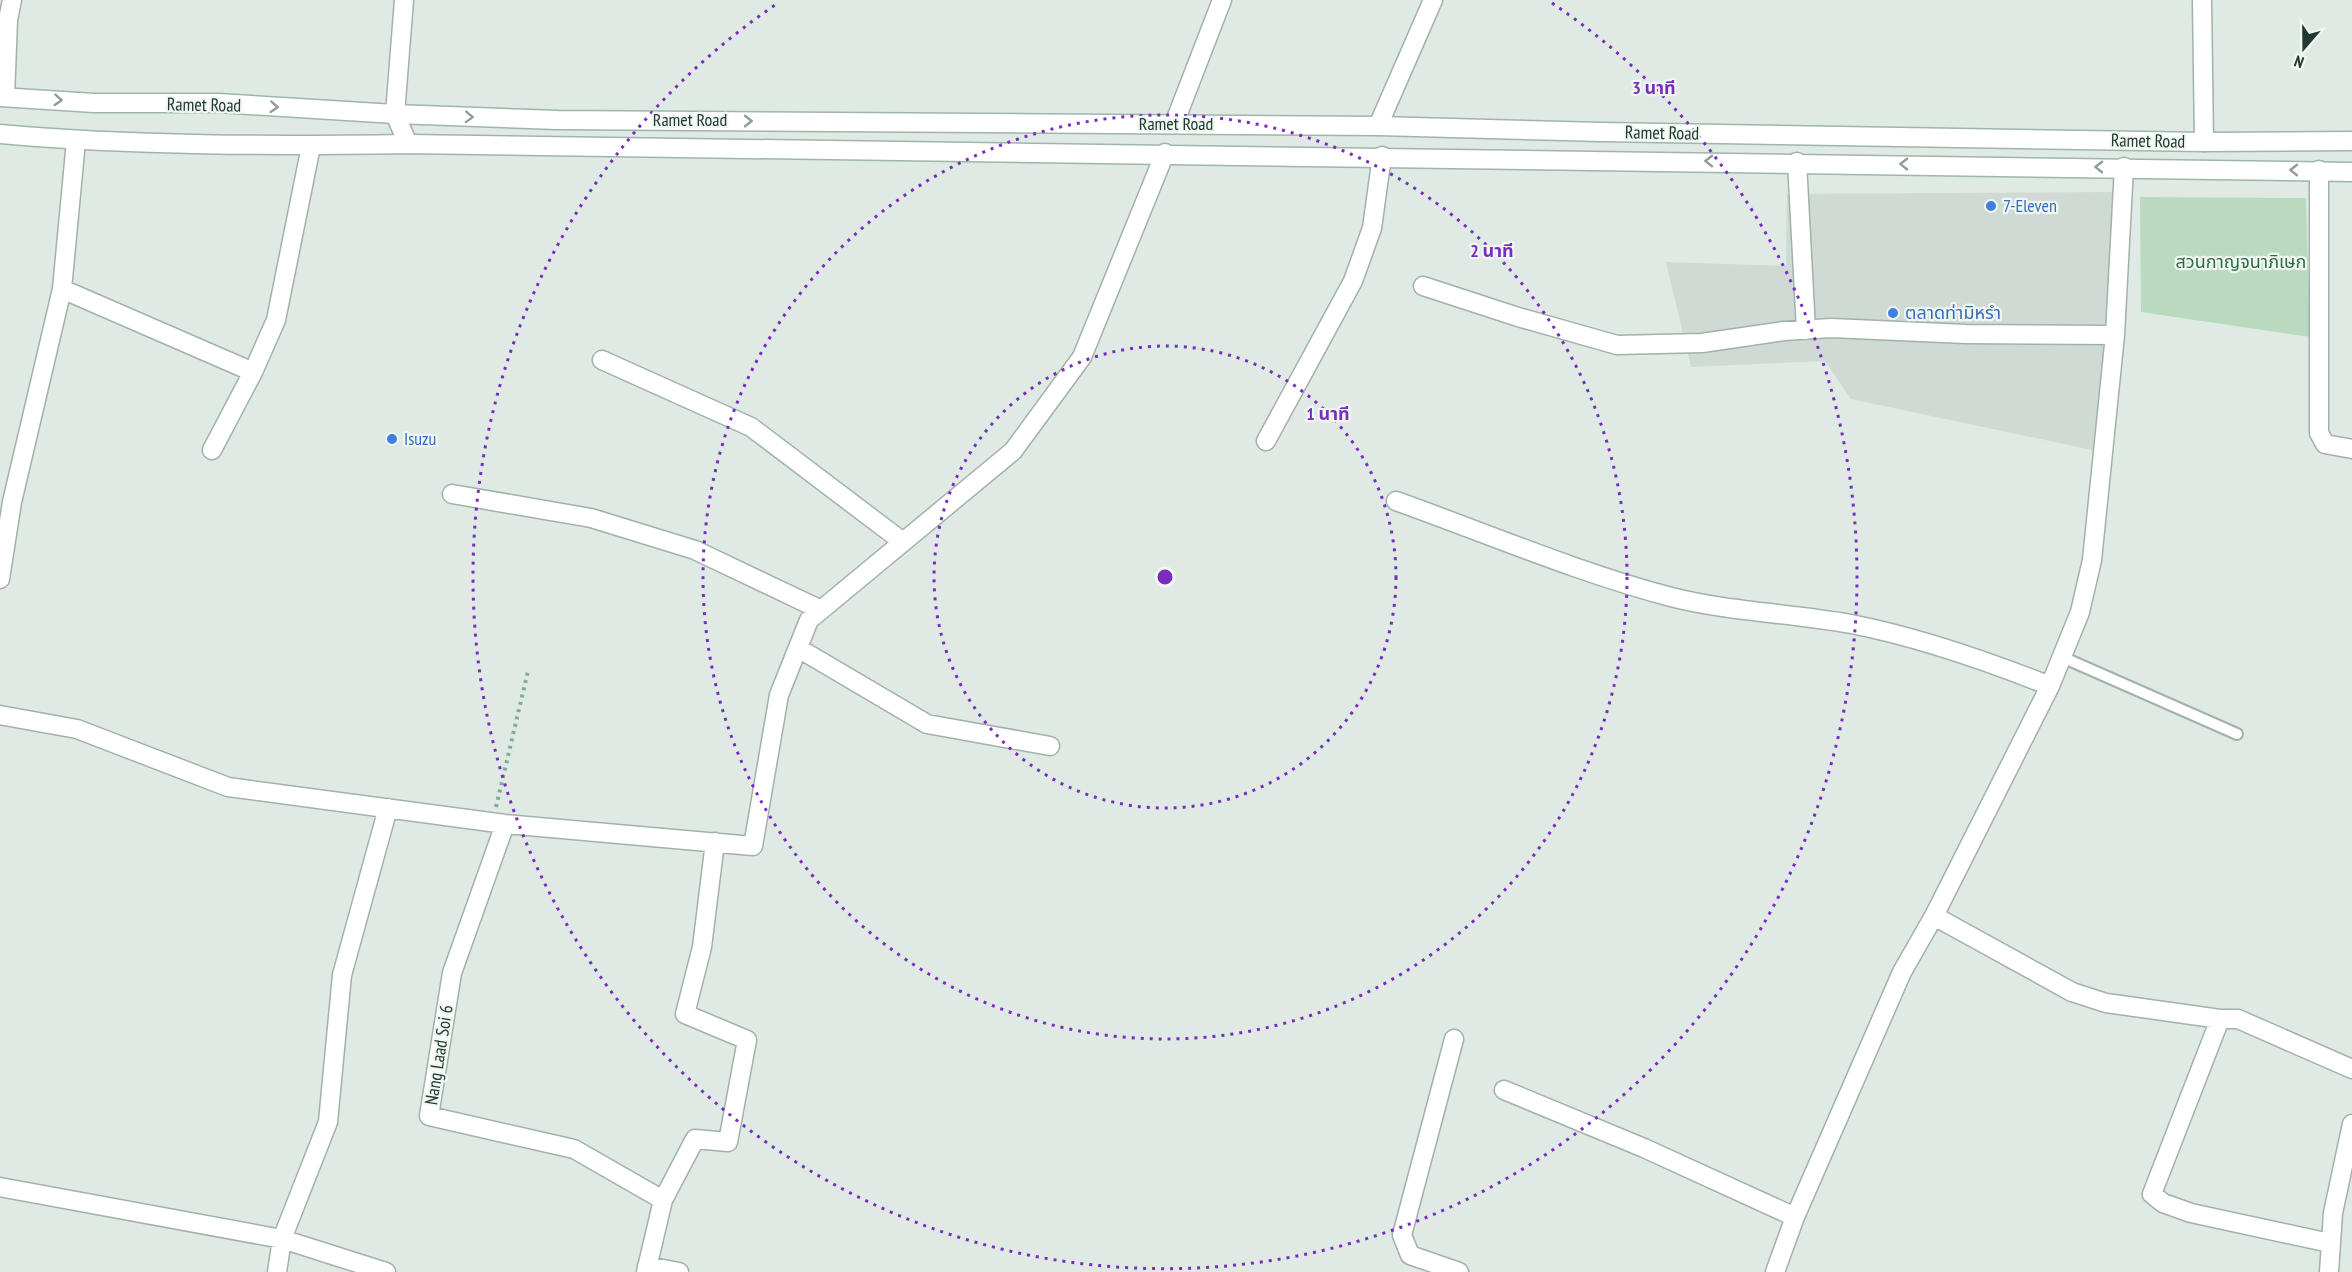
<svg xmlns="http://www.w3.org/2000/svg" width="2352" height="1272" font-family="'PT Sans Narrow','Noto Sans Thai',sans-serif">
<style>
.built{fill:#cedad3}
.green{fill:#b9dabf}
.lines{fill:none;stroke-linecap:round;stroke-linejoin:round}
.lane-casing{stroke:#a2b1aa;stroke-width:14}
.street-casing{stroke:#a2b1aa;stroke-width:21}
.secondary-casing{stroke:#9fb5ab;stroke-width:21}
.path{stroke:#81ac9a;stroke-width:4;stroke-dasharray:3 4.5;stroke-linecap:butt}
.lane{stroke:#fff;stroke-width:10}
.street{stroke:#fff;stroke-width:18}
.secondary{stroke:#fff;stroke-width:18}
.oneway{stroke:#909c98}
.ring{fill:none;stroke:#7b2cbf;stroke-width:3;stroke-dasharray:3 6}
.shop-dot{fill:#3f7fe0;stroke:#f0f7f2;stroke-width:2}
.labels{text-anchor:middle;stroke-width:4.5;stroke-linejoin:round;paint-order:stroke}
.street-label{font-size:18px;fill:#213930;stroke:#f0f7f2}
.shop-label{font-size:18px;fill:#366cbe;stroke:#f0f7f2;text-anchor:start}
.park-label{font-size:18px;fill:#2d6e40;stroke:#f0f7f2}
.centre{fill:#7b2cbf;stroke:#f0f7f2;stroke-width:3}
.ring-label{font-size:18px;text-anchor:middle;font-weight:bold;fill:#7b2cbf;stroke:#f0f7f2;stroke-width:4.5;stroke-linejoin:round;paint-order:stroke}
</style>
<rect width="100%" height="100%" fill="#dfeae4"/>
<path class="built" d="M2117,192L2097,451L1851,399L1825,361L1691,367L1666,262L1786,266L1787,194Z"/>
<path class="green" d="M2140,197L2306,198L2310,337L2141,312Z"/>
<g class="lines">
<defs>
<path id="lane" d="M2062,657L2237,734"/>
<path id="street" d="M404,0L395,114L408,144
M2202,0L2204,142
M5,97L8,20L12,0
M1174,124L1222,0
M1378,126L1433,0
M1797,162L1806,330
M2319,170V433L2325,444L2352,449
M1423,286L1518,317L1617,345L1702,343L1784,331L1831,328L1966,334L2115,335
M62,289L253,372
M602,360L751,427L903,542
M1266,441L1353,281L1372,228L1382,156
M212,450L253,372L276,320L311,146
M452,494L591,518L695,550L821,610
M1396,501C1486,533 1579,573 1671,597C1730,612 1791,613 1851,624C1918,637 1987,661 2050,686
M0,579L12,502L62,289L76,141
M798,648L927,724L1050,746
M0,715L77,729L228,787L505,824L753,846L779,695L809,620L1013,451L1082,357L1165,153
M505,824L452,973L429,1116L574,1149L663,1200
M1934,916L2072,992L2106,1003L2220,1019H2238L2352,1069
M2220,1019L2152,1194L2163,1203L2191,1213L2330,1243
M1454,1039L1402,1235L1410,1255L1459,1272
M1504,1090L1644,1148L1795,1217
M0,1187L282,1239L386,1272
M647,1266L679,1272
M277,1272L282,1239L328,1122L342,975L388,808
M646,1272L663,1200L695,1139L728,1142L747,1040L685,1014L702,947L715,842
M1775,1272L1795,1217L1902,972L1934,916L2050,686L2080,612L2092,560L2115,335L2124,167
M2329,1272L2333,1213L2352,1124"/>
<path id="secondary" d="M0,97L94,103H218L395,114L557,120L1378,126L1602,132L2204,142L2352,141
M0,134C135,146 272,146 408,144L2352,172"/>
</defs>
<use href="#lane" class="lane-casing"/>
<use href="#street" class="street-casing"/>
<use href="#secondary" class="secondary-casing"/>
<path class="path" d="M496,807L528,671"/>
<use href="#lane" class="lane"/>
<use href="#street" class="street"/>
<use href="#secondary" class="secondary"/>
</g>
<defs><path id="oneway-chevron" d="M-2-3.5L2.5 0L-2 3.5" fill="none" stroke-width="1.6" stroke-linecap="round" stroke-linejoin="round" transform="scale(1.5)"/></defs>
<g class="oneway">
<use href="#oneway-chevron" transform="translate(58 100) rotate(4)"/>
<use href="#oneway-chevron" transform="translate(274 107) rotate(4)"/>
<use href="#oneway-chevron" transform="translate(469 117) rotate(2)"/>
<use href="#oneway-chevron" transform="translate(748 121)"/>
<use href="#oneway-chevron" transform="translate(1709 161) rotate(-179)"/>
<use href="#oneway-chevron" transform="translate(1904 164) rotate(-179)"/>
<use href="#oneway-chevron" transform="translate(2099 167) rotate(-179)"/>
<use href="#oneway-chevron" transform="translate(2294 170) rotate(-179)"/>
</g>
<g class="ring">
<circle cx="1165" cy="577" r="231"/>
<circle cx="1165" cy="577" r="462"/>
<path d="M1552 3A692 692 0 1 1 778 3"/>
</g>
<g class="shop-dot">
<circle cx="1991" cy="206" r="6"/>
<circle cx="1893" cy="313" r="6"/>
<circle cx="392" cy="439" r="6"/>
</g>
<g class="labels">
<g class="street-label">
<text transform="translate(204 105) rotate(1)" y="6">Ramet Road</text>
<text x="690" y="126">Ramet Road</text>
<text x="1176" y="130">Ramet Road</text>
<text transform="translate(1662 133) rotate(1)" y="6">Ramet Road</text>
<text transform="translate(2148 141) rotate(1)" y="6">Ramet Road</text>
<text transform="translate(439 1055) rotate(-81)" y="6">Nang Laad Soi 6</text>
</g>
<g class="shop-label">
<text x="2003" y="212">7-Eleven</text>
<text x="1905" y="319">ตลาดท่ามิหรำ</text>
<text x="404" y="445">Isuzu</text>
</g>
<g class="park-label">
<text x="2241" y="268">สวนกาญจนาภิเษก</text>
</g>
</g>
<circle cx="1165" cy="577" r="9" class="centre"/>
<g class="ring-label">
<text x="1654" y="94">3 นาที</text>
<text x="1492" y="257">2 นาที</text>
<text x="1328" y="420">1 นาที</text>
</g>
<g transform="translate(2304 48) rotate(200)" stroke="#f0f7f2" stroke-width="4.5" paint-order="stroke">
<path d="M0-4.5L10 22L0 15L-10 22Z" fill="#213930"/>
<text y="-9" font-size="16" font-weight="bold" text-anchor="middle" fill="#213930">N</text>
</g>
</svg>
